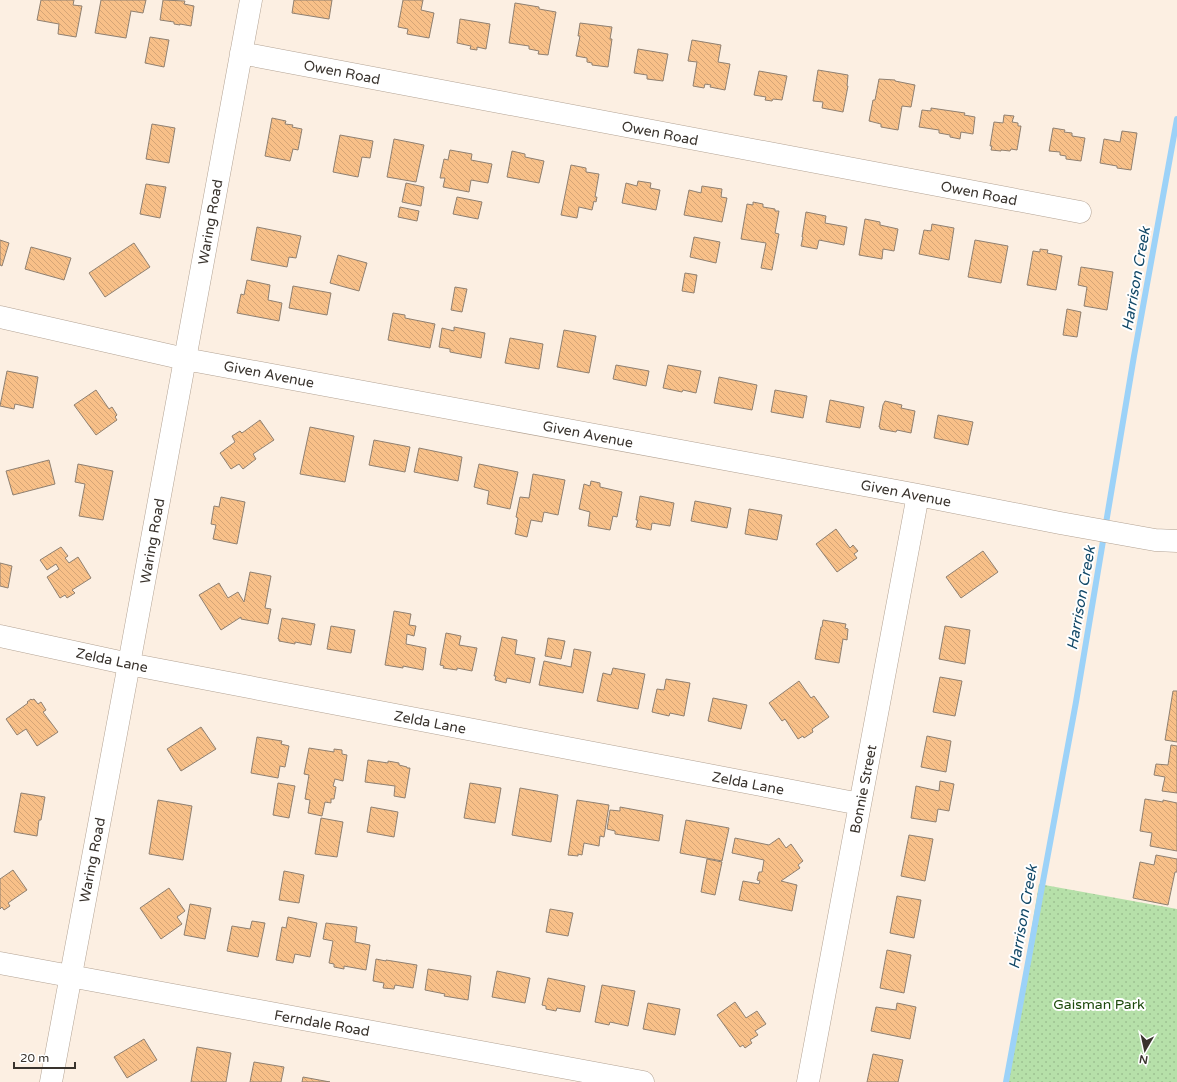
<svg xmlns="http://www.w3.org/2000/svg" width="1177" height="1082" font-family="'Varela Round',sans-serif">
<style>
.grass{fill:url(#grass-dots)}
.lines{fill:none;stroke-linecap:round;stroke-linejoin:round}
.stream{stroke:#9cd2f8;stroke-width:6}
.building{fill:url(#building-back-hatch);stroke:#8f8071}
.minor-casing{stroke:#b2a293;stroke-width:23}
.minor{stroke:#fff;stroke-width:22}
.labels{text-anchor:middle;stroke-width:4;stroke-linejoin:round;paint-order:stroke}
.street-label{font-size:14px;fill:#39332d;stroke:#fff}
.park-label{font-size:14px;fill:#1d490c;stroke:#fff}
.water-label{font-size:15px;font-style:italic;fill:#134968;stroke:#fff}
</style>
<defs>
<pattern id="grass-dots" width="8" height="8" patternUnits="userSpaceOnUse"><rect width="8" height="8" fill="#b6e0a9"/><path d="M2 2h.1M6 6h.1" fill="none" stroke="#9dc192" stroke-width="1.8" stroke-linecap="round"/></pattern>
<pattern id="building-back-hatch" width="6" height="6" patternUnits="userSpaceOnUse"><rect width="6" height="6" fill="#f8c088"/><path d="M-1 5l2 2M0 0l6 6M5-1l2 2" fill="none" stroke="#d5a576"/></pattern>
</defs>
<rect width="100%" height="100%" fill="#fcefe2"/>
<path class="grass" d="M1039,884L1177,909V1082H1006Z"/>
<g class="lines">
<path class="stream" d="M1006,1082L1076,702L1134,356L1177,119"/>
</g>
<path class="building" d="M41,0H74L73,5L82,6L76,37L58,34L59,24L37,20Z
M101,0H146L143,13L131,11L126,38L95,33Z
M163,0L185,1L184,4L194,6L191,26L180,24V25L174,24V22L160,20Z
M294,0H332L329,19L292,13Z
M403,0H423L421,10L434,13L429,38L407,34L408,29L398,27Z
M515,3L539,7V9L556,12L548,55L538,54L539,51L529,49V46L509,43Z
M460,19L490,24L486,49L477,47V50L470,49L471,46L457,43Z
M580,23L612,27L610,39H612L608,67L592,65V63L587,62V58L576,56L580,36H578Z
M150,37L169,40L164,67L145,63Z
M692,40L721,45L718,62L730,64L725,90L710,87L711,85L705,84L704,88L693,86L697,62L688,61Z
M638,49L668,54L663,81L647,79V75L634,73Z
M818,70L848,75L847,86H848L843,112L822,108L823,102L813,101Z
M759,71L787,76L782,100L773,99L772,101L765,100L766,97L754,95Z
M879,79L895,80V81L915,85L911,107L902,106L898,130L881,127V124L869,121L873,100H875Z
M931,108L965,113L964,115L975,117L973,134L961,132L960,139L950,137V135L939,133V130L919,127L922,110L931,111Z
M1004,115L1014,116L1012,122L1018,123V126H1021L1017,150L1011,149L1010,151L1001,150V151L991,150L992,146H990L994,122L1003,123Z
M272,118L286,121L285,124L293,125L292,127L302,129L298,150L293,149L290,161L265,156Z
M152,124L175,128L169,163L146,159Z
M1053,128L1065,130L1064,132L1072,133V136L1085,138L1081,161L1066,159V156L1060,155V152L1049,151Z
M1122,131L1137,133L1131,170L1117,168V166L1100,163L1104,139L1120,142Z
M340,135L373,141L370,158L362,157L358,177L333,172Z
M394,139L424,145L416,182L387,177Z
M450,150L472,154L471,160L492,164L488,183L471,180L469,192L443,187L445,178H440L444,159L448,160Z
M512,151L525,154V157L544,161L539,183L507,177Z
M571,165L586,168V172L599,174L595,197H597L596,202L594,201L592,210L579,207L577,218L561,215Z
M638,181L651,183L650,188L660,190L656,210L622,203L626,183L637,186Z
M406,183L424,187L421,206L402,202Z
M146,184L166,187L160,218L140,214Z
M702,186L722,189L721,197L727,198L722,222L684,215L689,190L701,193Z
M457,197L482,202L478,219L453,214Z
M753,202L763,204V207L775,209V211H779L775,233L779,234L772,270L761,268L766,243L741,239L747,204L753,205Z
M400,207L419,211L417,221L398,217Z
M806,212L826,216L825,223L847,227L844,245L819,240L817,249L801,246L803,237H802Z
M865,219L880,222V225L898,229L894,251L883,249L882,259L859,255Z
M932,224L954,228L949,260L919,254L924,230L931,231Z
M257,227L301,236L296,258L289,257L287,267L251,260Z
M694,237L720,242L716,263L690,257Z
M0,240L9,243L2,266L0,265Z
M975,240L1008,246L1001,283L968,277Z
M134,243L150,267L105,297L89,273Z
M31,247L71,258L64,280L25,269Z
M1040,249L1048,250L1047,253L1062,256L1056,290L1027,285L1033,251L1040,252Z
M338,255L367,263L359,291L330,283Z
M1081,267L1113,272L1107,310L1084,306L1087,287L1078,285Z
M685,273L697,275L694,293L682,291Z
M247,280L270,285L268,300L282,303L279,321L237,313L241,294L244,295Z
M293,286L331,293L327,315L289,308Z
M455,287L467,289L462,312L451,310Z
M1067,309L1081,312L1077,337L1063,335Z
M393,313L405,315V318L435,324L430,348L388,340Z
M454,327L485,333L481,358L450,352V349L439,347L442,328L454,331Z
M564,330L596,336L589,373L557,367Z
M510,338L543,344L539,369L505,363Z
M616,365L649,371L646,386L613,379Z
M668,365L701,371L696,393L683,390L682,392L663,388Z
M7,371L38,377L33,408L15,404L14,409L0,406Z
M719,377L757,385L752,410L714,403Z
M96,390L109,409L112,407L117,415L115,417L117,420L96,435L74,405Z
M775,390L807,396L803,418L771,412Z
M830,400L864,407L860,428L826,422Z
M885,401L902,405L901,408L915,411L911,433L897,430L896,432L880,429V427H879L883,405Z
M938,415L973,422L968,445L934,438Z
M260,420L274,440L253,454L256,459L243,469L239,464L231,469L220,453L235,442L232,436L240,431L242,433Z
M310,427L354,436L345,482L300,474Z
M374,440L410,447L405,472L369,465Z
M419,448L462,457L458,481L414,472Z
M49,460L55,484L13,495L6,471Z
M78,464L113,471L103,520L79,516L85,484L75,482Z
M479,464L518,472L510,509L487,504L489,491L474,487Z
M533,474L565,480L558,515L544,512L542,522L531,520L527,537L515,534L518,518L516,517L520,497L529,498Z
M591,481L600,483V487L622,492L617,517L613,516L610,530L588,526L590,512L579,509L584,484L590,486Z
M640,496L674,503L670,526L652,523L651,530L636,527L638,520H636Z
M221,497L245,502L237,544L213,539L216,525L211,524L214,506L219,507Z
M695,501L731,508L727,528L691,521Z
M749,509L782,515L777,540L745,534Z
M836,529L850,548L853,545L858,551L854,554L857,558L837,572L816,544Z
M61,547L68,556L65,558L69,563L78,557L91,578L72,590L75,593L67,598L65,595L60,598L47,577L59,569L56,564L47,570L40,560Z
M983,551L998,572L961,598L946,577Z
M0,563L12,566L8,588L0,586Z
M250,572L271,576L265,608L271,609L268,624L241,619V617L221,630L199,595L219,583L228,598L238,592L244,602Z
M394,611L411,614L409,625L416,626L414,636L407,634L406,644L426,648L423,670L403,666V668L385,665Z
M282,618L315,624L311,645L295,642V644L279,641V639H278Z
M823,620L846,624L845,628L848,629L847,640L843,639L839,663L815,659L821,627H822Z
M331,626L355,630L351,653L327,649Z
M945,626L970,630L965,664L939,659Z
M446,633L461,636L459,645L477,648L472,671L457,668V670L443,668L444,666L440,665Z
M502,637L517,640L515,654L535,658L530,683L507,678L506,683L495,680L496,676H494Z
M548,638L565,641L561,659L545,656Z
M574,649L591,652L583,693L539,685L544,661L571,667Z
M613,668L645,674L638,709L597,701L603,673L611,675Z
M940,677L962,681L955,716L933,712Z
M666,679L690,683L684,716L670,713L669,716L652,712L657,689L664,690Z
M799,681L811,698L814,696L829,717L812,729L813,732L804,738L803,736L798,739L785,719L782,721L769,703Z
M1173,691H1177V742L1165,740Z
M713,698L747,705L741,729L708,721Z
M31,699L32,700L34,699L38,704L41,702L46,710L43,712L58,732L37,746L26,729L17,735L6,719L28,703L27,702Z
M201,727L216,749L181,771L167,749Z
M927,736L951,741L946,772L921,767Z
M257,737L282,741L281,744L289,746L285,767L280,766L278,778L251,773Z
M1171,745L1177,746V793L1162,791L1165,777L1154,775L1156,764L1168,765Z
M309,748L334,752V749L342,750V754L347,755L343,781L335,779L333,786L336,787L334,799H331V803L325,802L322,816L308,813L310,800L305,799L309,775L304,774Z
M368,760L388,763V761L399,763V765L407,767V768H410L405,798L394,796L395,786L365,782Z
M940,781L954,784L949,811L938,809L936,822L911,818L916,786L939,791Z
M278,783L295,786L289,818L273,815Z
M470,783L501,788L495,823L464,818Z
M520,788L558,795L551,842L512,835Z
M21,793L45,797L41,820H39L37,836L14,832Z
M1145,799L1163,802V800L1177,803V851L1150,846L1152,833L1140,831Z
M158,800L192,806L183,860L149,854Z
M577,800L609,805L604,837L600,836L599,846L584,843L582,855L578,854V856L568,855Z
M371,807L398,812L394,837L367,832Z
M620,807L663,815L659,841L615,834V831L607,829L610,810L620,811Z
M321,818L343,822L337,857L315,854Z
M686,820L729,828L722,861L680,853Z
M909,835L933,839L925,881L901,876Z
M735,838L769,845L779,838L786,848L791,844L803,861L798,865L800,868L781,881L797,885L792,911L739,900L743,881L759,884L760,881L757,880L759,872H762L764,860L732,853Z
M1156,855L1177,859V872H1175L1168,905L1133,898L1140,862L1154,865Z
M707,859L722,862L715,895L701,892Z
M13,870L27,890L8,903L10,906L4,910L2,907L0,909V879Z
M284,871L304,875L299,903L279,900Z
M169,888L185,911L177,917L182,924L161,939L140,908Z
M897,896L921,900L914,938L890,933Z
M190,904L211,908L205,939L184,935Z
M550,909L573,913L568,936L546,932Z
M288,917L317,923L310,957L295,954L293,963L276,960L282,927L286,928Z
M252,921L265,923L258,957L227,951L232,926L250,929Z
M326,923L357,927L355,942L370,945L366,970L344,966V969L334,967V964L329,963L333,941L323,939Z
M887,950L911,955L904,993L880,988Z
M376,959L386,961V960L417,965L413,988L395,985L394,989L383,988L384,983L373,981Z
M428,969L471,976L468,1000L444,996L445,994L425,990Z
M497,971L530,978L525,1003L492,997Z
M548,978L585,986L580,1012L557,1008L556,1011L546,1009V1006L542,1005Z
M602,985L635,991L628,1026L610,1022L609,1025L595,1022Z
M735,1002L746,1018L757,1011L766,1024L755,1031L758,1035L750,1040L752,1043L745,1048L743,1045L740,1047L717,1015Z
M648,1003L680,1009L675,1035L643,1029Z
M897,1003L916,1007L910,1039L871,1031L876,1007L896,1010Z
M144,1039L157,1060L127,1078L114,1057Z
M197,1047L231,1053L226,1082H191Z
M873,1054L903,1060L898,1082H867Z
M254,1062L284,1067L281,1082H250Z
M303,1077L330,1082H302Z"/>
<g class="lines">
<defs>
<path id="minor" d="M241,53L1080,212
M0,317L185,359L918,495L1060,523L1155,540L1177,541
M0,636L129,664L860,804
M0,963L643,1082
M51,1082L129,664L251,0
M808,1082L918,495"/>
</defs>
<use href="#minor" class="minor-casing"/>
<use href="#minor" class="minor"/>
</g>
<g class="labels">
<g class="street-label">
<text transform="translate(342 72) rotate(11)" y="5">Owen Road</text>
<text transform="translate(660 133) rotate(11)" y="5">Owen Road</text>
<text transform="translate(979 193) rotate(11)" y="5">Owen Road</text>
<text transform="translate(210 222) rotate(-80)" y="5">Waring Road</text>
<text transform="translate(269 374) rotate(11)" y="5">Given Avenue</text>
<text transform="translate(588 434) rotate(11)" y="5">Given Avenue</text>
<text transform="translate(906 493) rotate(11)" y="5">Given Avenue</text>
<text transform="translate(152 541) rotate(-80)" y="5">Waring Road</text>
<text transform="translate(112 660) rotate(12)" y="5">Zelda Lane</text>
<text transform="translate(430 722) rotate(11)" y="5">Zelda Lane</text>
<text transform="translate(748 783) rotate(11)" y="5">Zelda Lane</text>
<text transform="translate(863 789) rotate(-79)" y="5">Bonnie Street</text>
<text transform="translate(92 860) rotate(-79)" y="5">Waring Road</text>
<text transform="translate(322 1023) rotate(10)" y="5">Ferndale Road</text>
</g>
<g class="park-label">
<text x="1099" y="1009">Gaisman Park</text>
</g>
<g class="water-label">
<text transform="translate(1136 279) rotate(-80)" y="5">Harrison Creek</text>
<text transform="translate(1081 598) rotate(-80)" y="5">Harrison Creek</text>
<text transform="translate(1023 917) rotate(-80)" y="5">Harrison Creek</text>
</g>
</g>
<g transform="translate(1145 1050) rotate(189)" stroke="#ffffff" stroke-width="3" paint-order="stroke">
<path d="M0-3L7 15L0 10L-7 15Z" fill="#39332d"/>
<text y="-6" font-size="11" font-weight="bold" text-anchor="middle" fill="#39332d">N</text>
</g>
<path d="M14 1062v6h61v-6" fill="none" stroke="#39332d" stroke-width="2"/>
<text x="20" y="1062" font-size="12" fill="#39332d" stroke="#ffffff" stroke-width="3" paint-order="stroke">20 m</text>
</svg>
